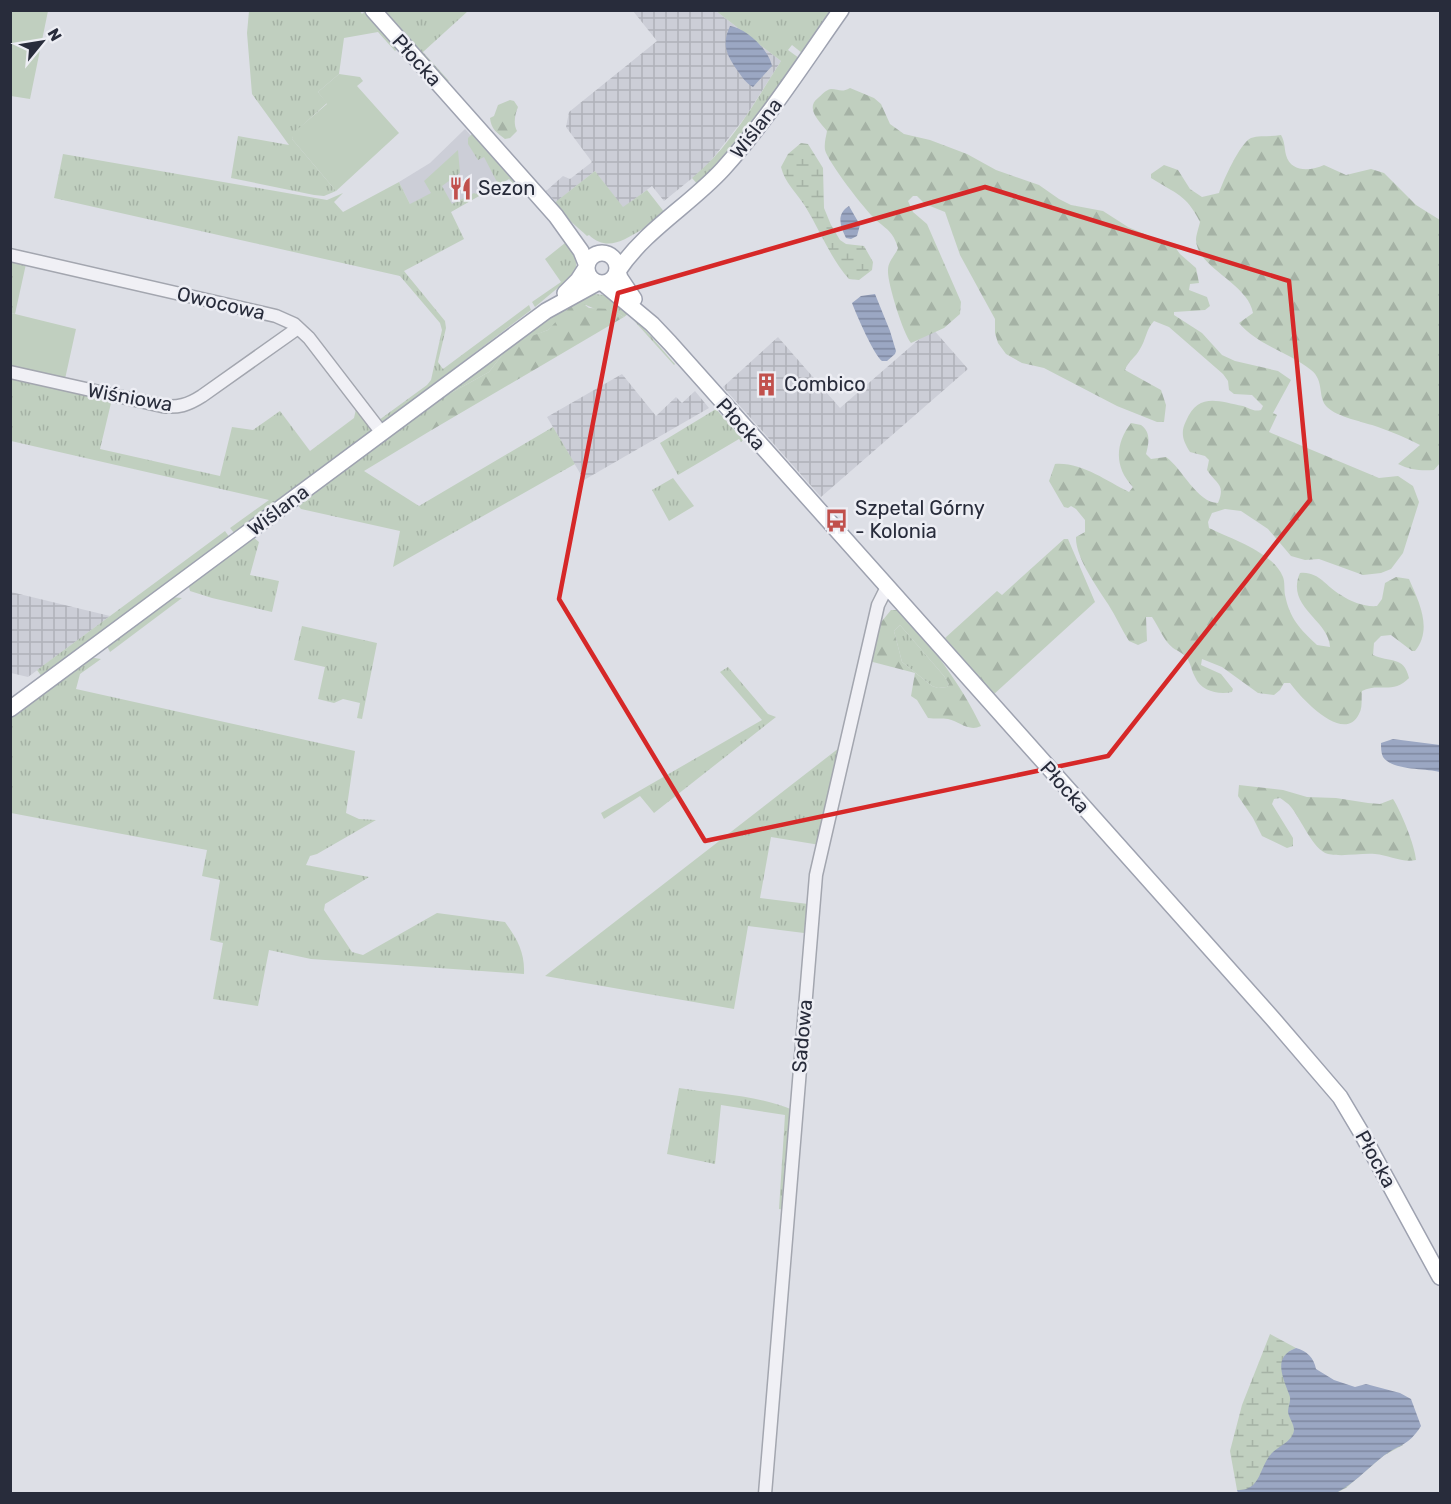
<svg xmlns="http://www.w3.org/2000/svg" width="1451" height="1504" font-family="Rubik,sans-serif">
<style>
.built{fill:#ccced7}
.industrial{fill:url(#industrial-grid)}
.grass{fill:url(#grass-tufts)}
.forest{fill:url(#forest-firs);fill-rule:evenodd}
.wetland{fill:url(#wetland-marsh)}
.green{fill:#c0cfbf}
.water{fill:url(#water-rules)}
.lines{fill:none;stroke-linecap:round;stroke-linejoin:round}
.minor-casing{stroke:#a3a6af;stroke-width:15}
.major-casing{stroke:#9ea2b0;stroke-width:18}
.minor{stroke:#f0f0f5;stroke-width:12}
.major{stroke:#fff;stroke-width:15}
.marked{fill:none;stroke:#d62828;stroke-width:4.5;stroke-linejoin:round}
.labels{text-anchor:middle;stroke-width:5;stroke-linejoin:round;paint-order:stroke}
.street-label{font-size:20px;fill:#282c3b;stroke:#edeef4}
.poi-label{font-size:20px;fill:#282c3b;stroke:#edeef4;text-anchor:start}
</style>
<defs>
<pattern id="industrial-grid" width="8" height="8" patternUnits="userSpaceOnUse" patternTransform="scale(1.5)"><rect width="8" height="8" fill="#ccced7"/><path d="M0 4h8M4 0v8" fill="none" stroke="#afb1b9"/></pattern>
<pattern id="grass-tufts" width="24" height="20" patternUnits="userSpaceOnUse" patternTransform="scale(1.5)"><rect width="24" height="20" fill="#c0cfbf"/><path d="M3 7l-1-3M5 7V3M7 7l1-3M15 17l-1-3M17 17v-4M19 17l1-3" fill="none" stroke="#a5b2a5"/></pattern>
<pattern id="forest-firs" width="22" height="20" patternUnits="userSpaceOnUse" patternTransform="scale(1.5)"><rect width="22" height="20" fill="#c0cfbf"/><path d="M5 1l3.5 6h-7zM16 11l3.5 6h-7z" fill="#a5b2a5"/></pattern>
<pattern id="wetland-marsh" width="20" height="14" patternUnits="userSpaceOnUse" patternTransform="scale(1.5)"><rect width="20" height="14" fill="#c0cfbf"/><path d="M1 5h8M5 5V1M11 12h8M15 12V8" fill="none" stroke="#a5b2a5"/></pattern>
<pattern id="water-rules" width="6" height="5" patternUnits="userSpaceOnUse" patternTransform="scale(1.5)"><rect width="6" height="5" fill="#9ba7c3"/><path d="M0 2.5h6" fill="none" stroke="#7e88a0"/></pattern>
</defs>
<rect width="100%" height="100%" fill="#dddfe6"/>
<path class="built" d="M465,129L509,179L450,212L410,204L399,182L430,163Z"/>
<path class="industrial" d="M633,11H716L781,61L746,116L706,167L664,201L652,186L623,208L595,171L556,202L546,191L563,176L570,179L592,162L566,127L569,112L657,41Z
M932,328L968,369L821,497L723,387L778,337L840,408Z
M622,374L656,416L676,397L682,403L695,391L709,408L584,480L547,417Z
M11,592L110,616L28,677L11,673Z"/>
<path class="grass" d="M359,10L362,14L364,12L397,49L395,51L378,32L344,38L339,74L318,92L327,103L294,133L292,139L336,191L324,196L314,195L231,178L238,136L289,145L252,94L247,33L249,11Z
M379,11H468L423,52L449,81L445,83Z
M716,11H829L825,21L802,53L792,45L788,50L799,58L744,135L699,186L692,178C730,147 755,102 781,61Z
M472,134L526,195L524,196L509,179L451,212L464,239L404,271L445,321L446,328L438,362L443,369L529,305L531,310L381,424L379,420L427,385L431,380L442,330L440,323L400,276L54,198L63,154L327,200L343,193L334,202L343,212L399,182L410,204L431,193L424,181L458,150L460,173L442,186L452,204L474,193L476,194L497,182L484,157L478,160L468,144V138Z
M595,171L623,207L647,190L665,213C655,223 653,224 641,230C624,240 607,252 589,235L587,236C580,229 557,210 553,204Z
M565,243C574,254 581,263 572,276L535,307L532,302L561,282L545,259Z
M11,261L26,264L15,314L11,313Z
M591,294C597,294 603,294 609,297C628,308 659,346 675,364L674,365L628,314L624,317L610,309H595L586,305L561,319L548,330L525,339L502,355L489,372L451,393L430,431L364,471L419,506L553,427L575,464L393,567L400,531L301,509L297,504L523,334L532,331L563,308Z
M11,375L112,399L100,449L220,476L232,427L253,430L280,411L310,451L354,418L356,409L375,432L235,534L230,528L269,500L11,441Z
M716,409L743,440L741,442L739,439L678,475L660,443Z
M673,478L694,506L669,521L652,490Z
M225,531L230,538L42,677L37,670Z
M252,536L259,542L250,575L279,581L272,612L212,598L190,591L188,583Z
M171,597L182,598L110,652L106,644Z
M900,625L944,676L949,684L947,687L938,688L932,686L902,662L894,631Z
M302,626L377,643L362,719L357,718L360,703L343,699L334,703L318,699L325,667L294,660Z
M89,657L101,659L80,674L76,689L355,751L346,813L359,819L376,820L317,854L310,856L306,865L369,877L325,904L324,910L352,952L363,955L437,913L505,922C517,939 525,952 524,974L311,959L269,950L258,1006L213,999L223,943L210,940L220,880L202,876L207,850L11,813V716Z
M728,667L768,714L776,717L654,813L640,796L604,819L601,813L762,720L720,672Z
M839,748H841L820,845L771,837L760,898L808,904L804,933L748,926L734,1009L545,976Z
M679,1088C716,1094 758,1095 793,1110L785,1210L779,1209L785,1115L721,1105L715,1164L667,1154Z"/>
<path class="forest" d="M850,88L874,98L881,104L890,124L904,134L930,140L967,154L996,170L1039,185L1059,199L1071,205L1103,211L1128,227L1175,247L1180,254L1196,268L1199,283L1190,284L1189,290L1207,297L1210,306L1205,310L1174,312V315L1202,333L1222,355L1235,361L1278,371L1291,380L1273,413L1277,415L1269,432L1379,478L1398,476L1413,486L1419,502L1403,553L1391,569L1381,573L1363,575L1319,559L1305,560L1291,556L1268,529L1241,511L1225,509L1212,513L1208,522L1209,528C1231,539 1273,552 1283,577C1285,582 1284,589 1285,595C1290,619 1300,629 1317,645L1330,647C1329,620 1285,607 1300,573C1319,571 1326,587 1341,595C1351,602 1365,607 1377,606L1382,599L1385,583L1396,577L1409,579C1419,602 1433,629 1415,651H1412L1391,635L1381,636L1374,643L1373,655C1389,663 1404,655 1409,678C1393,695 1378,682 1362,691C1361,699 1363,707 1359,714C1344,745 1301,698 1290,683H1284L1280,690L1274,695L1258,693L1222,667L1202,659L1201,665L1221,674L1233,689L1232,692C1218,695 1201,691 1195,677C1192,672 1191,665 1188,660C1184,653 1179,652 1173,648C1163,640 1159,627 1152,617H1146L1147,641L1138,645L1129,641C1121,629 1116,616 1108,604C1097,587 1075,557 1076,537L1085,532V520L1076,509L1071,506L1068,508L1064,507L1049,481L1055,464C1082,462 1106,481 1129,492L1133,487C1114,467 1115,444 1131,423L1141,425C1151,432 1149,443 1146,454L1151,459L1166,457C1182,468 1197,503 1218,503C1226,484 1216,484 1207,470L1209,460L1205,456L1190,452C1183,441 1180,433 1186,421C1198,392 1218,401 1243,406C1250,408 1253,412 1261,410L1263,406L1252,395L1234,394L1229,390L1228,381L1223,374L1169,327L1154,321C1146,329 1146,340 1140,349C1136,357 1128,361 1125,370L1161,390L1166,405L1164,422H1157L1117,406L1044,368L1022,363L1006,354L998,343L995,333V319L960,255L945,212L925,204L917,196H913L908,201L913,212L927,224L961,302L960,314L944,328L911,343C903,333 887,282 888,270C888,261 895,256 898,248C893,231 887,230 875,219C865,210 828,162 825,150C824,143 826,137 827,131C819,121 805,108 818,98C822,95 825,90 831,89C839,89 841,93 850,88Z
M510,100L514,101L518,107C515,114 513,124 517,131L510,138L505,139C497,133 491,129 490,118L494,116L498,105Z
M1281,135C1285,142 1284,147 1286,155C1291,173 1311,171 1324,165L1346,175L1371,169L1384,173L1416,205L1440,220V431L1439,439L1440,442V463L1434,470C1421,471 1410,470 1398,464L1420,445C1407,438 1392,432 1378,427C1364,422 1337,417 1327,407C1317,397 1325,381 1311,370C1289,352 1257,345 1239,323L1253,313C1248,283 1197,268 1196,240C1196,235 1199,227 1200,222C1186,194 1176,194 1151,178V174L1164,165L1178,170L1190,189L1202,197L1219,193C1223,181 1240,143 1251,138C1260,135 1271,137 1281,135Z
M581,302L589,308L610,309L624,317L430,431L439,407L451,393L489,372L502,355L518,341L548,330L570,307L576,303Z
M1064,539H1068L1095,602L993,695L945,638L997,591L1002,595Z
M891,610H897C929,640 962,686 981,726C969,732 960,722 948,719C942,718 935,719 928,718L917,700L911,696L915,673L869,661L878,626ZM900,625L944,676L949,684L947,687L938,688L932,686L902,662L894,631Z
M1239,785L1283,790L1307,797L1336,798L1368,803L1380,804L1393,799C1401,811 1415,846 1416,860C1402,863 1389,855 1375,854C1359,853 1344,857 1328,854C1313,850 1301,819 1291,807C1288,803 1284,801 1280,798L1274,799L1272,804L1293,838V846L1287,848L1262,836L1253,818L1238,796Z"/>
<path class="wetland" d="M801,143L808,144L823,168L824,208L831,225L840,240L846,244L864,246L873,262L872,270L859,280L849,279C830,258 820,230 805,206C796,192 785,183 781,167L788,154Z
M1270,1334L1296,1348L1290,1351L1403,1445L1383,1456L1346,1488L1336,1493L1237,1490L1230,1451L1242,1405Z"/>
<path class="green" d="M10,11H48L30,99L11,96Z
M339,74L360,77L363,81L357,86L399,133L336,191L292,139L293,133L327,104L318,92Z
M11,313L76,329L65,379L11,367Z"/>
<path class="water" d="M730,26C746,28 769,50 772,66L753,87C746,83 742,77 737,70C727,55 721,45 730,26Z
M849,206L860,225L857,236L851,239L846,238C840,226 836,214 849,206Z
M875,294L890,331L896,351L895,354L887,361H882C874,355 857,316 852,303L861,296Z
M1393,739L1440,745V772C1426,768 1393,771 1383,757C1381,753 1381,747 1381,743Z
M1296,1348C1307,1351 1314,1358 1316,1369L1334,1380L1355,1387L1366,1384L1400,1393L1411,1399L1421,1426C1408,1447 1398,1444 1381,1458C1366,1470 1353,1484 1336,1493H1238L1237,1490C1244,1490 1249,1489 1254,1484C1262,1475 1263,1462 1272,1453C1279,1446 1293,1441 1294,1430C1294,1424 1289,1418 1288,1412C1288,1405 1292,1401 1289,1394C1283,1377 1272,1357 1296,1348Z"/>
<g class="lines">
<defs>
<path id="minor" d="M10,255L276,316L294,324L309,338L382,433
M10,372L162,406C178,408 188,405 202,396L298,328
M765,1494L816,875L878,605L887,587"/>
<path id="major" d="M373,10L556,216L581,251L587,266L578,280L565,293
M587 268a15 15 0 1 1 30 0a15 15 0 1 1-30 0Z
M604,284L652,324L670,343L1273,1019L1340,1097L1362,1134L1440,1277
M634,299L620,278L618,271C645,230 690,205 723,169C767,120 803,64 841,10
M10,709L546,311L597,283"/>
</defs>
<use href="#minor" class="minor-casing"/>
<use href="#major" class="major-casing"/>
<use href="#minor" class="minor"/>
<use href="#major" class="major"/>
</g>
<path class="marked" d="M985,187L1289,281L1310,500L1108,756L705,841L559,599L618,293Z"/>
<defs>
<symbol id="restaurant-bare" viewBox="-9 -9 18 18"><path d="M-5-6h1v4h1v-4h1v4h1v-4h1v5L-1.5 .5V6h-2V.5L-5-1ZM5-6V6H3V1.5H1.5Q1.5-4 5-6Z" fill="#c1504c" stroke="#edeef4" stroke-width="2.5" paint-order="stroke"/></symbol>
<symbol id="building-bare" viewBox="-9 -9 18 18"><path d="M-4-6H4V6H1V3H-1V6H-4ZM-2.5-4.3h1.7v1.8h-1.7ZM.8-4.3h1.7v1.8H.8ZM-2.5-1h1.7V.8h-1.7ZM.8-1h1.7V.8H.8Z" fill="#c1504c" stroke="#edeef4" stroke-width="2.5" paint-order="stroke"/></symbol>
<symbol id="bus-bare" viewBox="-9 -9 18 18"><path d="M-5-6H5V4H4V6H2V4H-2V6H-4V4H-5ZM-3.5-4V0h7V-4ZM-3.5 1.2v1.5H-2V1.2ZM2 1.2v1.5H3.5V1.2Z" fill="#c1504c" stroke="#edeef4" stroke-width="2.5" paint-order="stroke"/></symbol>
</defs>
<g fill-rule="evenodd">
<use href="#restaurant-bare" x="444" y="172" width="33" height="33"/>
<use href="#building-bare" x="750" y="368" width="33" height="33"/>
<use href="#bus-bare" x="820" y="504" width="33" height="33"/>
</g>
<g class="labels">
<g class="street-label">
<text transform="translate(417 60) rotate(48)" y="7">Płocka</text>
<text transform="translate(756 128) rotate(-52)" y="7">Wiślana</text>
<text transform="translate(221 303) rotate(13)" y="7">Owocowa</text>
<text transform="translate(130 397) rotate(10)" y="7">Wiśniowa</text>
<text transform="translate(741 424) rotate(48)" y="7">Płocka</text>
<text transform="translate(278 510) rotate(-37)" y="7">Wiślana</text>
<text transform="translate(1065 787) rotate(48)" y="7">Płocka</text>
<text transform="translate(802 1036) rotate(-85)" y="7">Sadowa</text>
<text transform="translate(1376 1159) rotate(61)" y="7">Płocka</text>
</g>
<g class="poi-label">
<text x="478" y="195">Sezon</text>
<text x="784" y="391">Combico</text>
<text x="855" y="515">Szpetal Górny<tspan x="855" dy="23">- Kolonia</tspan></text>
</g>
</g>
<rect width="1451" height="1504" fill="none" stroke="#282c3b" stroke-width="24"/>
<g transform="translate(42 42) rotate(60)" stroke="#edeef4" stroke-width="4.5" paint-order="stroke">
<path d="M0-4.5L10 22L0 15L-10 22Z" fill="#282c3b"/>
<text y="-9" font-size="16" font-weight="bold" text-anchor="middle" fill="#282c3b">N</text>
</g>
</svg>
